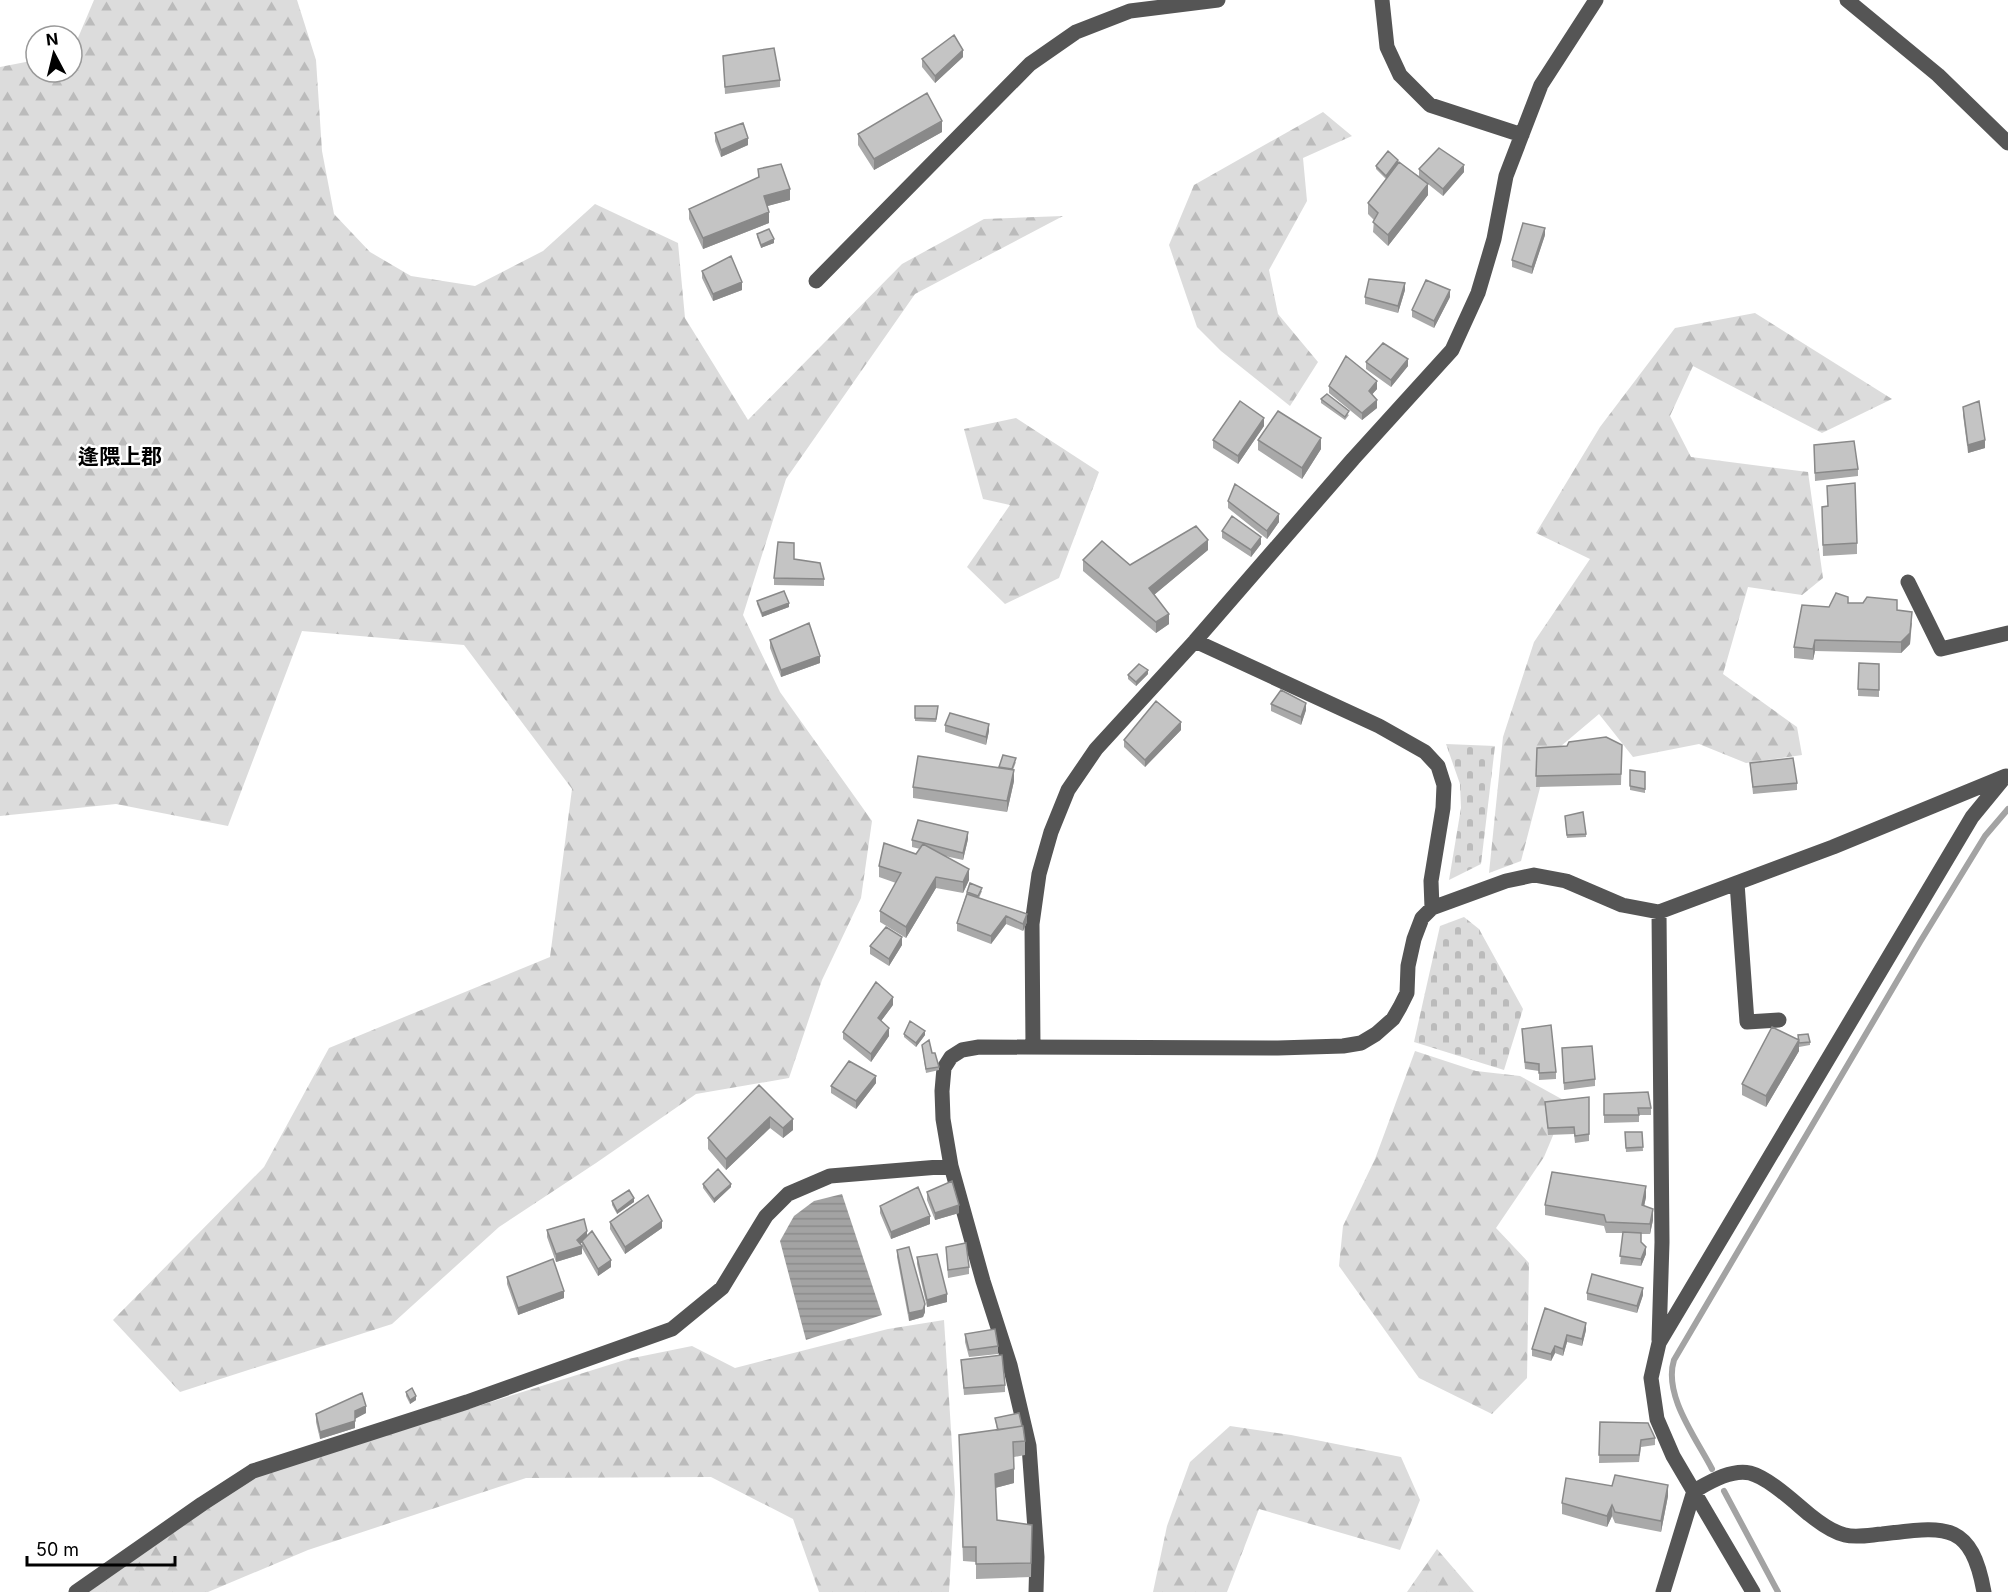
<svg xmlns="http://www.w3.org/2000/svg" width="2008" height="1592" font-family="Inter,'Noto Sans JP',sans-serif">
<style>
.forest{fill:url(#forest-firs)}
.cemetery{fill:url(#cemetery-stones)}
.water{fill:url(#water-rules)}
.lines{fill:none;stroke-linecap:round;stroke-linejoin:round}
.stream{stroke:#a3a3a3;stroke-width:6}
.minor{stroke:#555;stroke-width:15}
.wall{fill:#a9a9a9}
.shaded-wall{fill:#898989}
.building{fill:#c4c4c4;stroke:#898989;stroke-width:1.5}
.labels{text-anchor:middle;stroke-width:5;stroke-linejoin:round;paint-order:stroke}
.quarter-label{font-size:21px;font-weight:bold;fill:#000;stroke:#fff}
</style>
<defs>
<pattern id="forest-firs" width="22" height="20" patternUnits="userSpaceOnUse" patternTransform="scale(1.5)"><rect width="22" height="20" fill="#dcdcdc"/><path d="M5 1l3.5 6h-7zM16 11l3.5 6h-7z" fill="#bbb"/></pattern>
<pattern id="cemetery-stones" width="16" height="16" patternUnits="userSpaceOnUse" patternTransform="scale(1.5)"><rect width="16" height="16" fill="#dcdcdc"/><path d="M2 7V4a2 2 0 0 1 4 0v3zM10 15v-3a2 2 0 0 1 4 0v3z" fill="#bbb"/></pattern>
<pattern id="water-rules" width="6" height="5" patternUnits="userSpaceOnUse" patternTransform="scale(1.5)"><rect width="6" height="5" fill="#a3a3a3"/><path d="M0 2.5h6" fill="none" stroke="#8b8b8b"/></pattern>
</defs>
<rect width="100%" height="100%" fill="#fff"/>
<path class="forest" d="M94,0H297L316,60L322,151L334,214L370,252L411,276L475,286L543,251L595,204L678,243L685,318L748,420L902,264L984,219L1063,216L915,294L786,479L743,615L780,692L872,821L861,898L822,980L789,1078L696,1094L596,1163L499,1227L392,1324L180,1392L113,1320L264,1167L329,1048L550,957L572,789L464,645L302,631L228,826L116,804L0,816V67L36,60V72H72V52Z
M1323,112L1352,136L1303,158L1307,201L1269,270L1278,314L1318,362L1290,406L1221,351L1197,327L1169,245L1194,185Z
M1755,313L1892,399L1822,433L1693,366L1670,416L1691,457L1808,472L1823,578L1802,595L1748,587L1723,674L1797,727L1802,755L1746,763L1699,744L1633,757L1599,714L1548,757L1521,861L1489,873L1503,737L1534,642L1590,559L1536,533L1600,427L1675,328Z
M1016,418L1099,472L1059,578L1005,604L967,567L1010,505L983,499L964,429Z
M1415,1051L1476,1071L1520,1076L1567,1102L1544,1157L1496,1228L1529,1263L1527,1378L1492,1414L1419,1378L1339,1266L1343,1226L1375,1159Z
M944,1320L955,1493L949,1592H819L793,1519L711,1477L526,1478L308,1550L208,1592H88L254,1476L628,1359L692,1346L735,1368L888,1329Z
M1230,1426L1291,1435L1401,1457L1420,1500L1400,1550L1259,1509L1227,1592H1153L1167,1526L1190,1462Z
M1437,1549L1474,1592H1407Z"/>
<path class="cemetery" d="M1446,744L1495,746L1481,864L1449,880L1461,808L1460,784Z
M1464,917L1479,929L1523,1009L1504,1070L1414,1042L1440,926Z"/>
<path class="water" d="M842,1194L882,1315L806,1340L780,1241L794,1216L814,1201Z"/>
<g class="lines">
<path class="stream" d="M1712,1469C1696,1438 1663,1395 1674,1360L1920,942L1985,836L2008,809
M1724,1491L1778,1592"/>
<path class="minor" d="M1382,0L1387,47L1400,75L1430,105L1522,135
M1847,0L1938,75L2008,143
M816,281L1030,64L1076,32L1130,11L1218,0
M1908,582L1941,649L2008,633
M1195,641L1379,726L1425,752L1438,766L1444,785L1443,808L1431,881L1432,908
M1737,883L1747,1022L1779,1020
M1033,1047L1032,924L1039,874L1051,832L1068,790L1096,749L1195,641L1353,459L1452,350L1478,293L1494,239L1506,176L1541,85L1596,0
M1659,1340L1662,1242L1659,912
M76,1592L202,1504L253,1471L467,1402L672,1329L722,1288L766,1216L788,1194L830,1176L951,1166
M1036,1592L1037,1557L1029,1446L1010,1365L983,1281L951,1166L943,1119L942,1091L944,1068L951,1057L962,1050L979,1047L1278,1048L1343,1046L1361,1043L1376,1034L1393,1019L1400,1007L1407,993L1408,966L1414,939L1422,918L1432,908L1506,881L1534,875L1566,881L1622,905L1659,912L1833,847L2006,776
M1663,1592L1694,1491C1710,1482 1731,1469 1750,1473C1769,1478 1794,1502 1810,1515C1820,1523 1832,1532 1845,1535C1856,1538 1870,1535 1882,1534C1943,1527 1971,1519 1984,1592
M1753,1592L1673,1456L1657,1419L1651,1378L1659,1343L1972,817L2004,778"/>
</g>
<path class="wall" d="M723,56L780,80V87L725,94Z
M963,57L935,83L922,67V59Z
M942,132L874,170L858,145V134Z
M715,133L748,145L721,157L715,141Z
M1398,163L1419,176V169L1464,172L1443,196L1428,184V195L1388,246L1373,232L1374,220L1368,214V203L1386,179L1376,169V166Z
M758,169L790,200L767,206L769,223L703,249L689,219V209L758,178Z
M757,234L774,243L761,248L757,237Z
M1545,235L1532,274L1512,267V260Z
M702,271L742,290L713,301L702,278Z
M1405,290L1398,313L1365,304V297Z
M1450,297L1434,328L1412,317V310Z
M1366,362L1408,366L1391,387L1366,369Z
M1329,386L1377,389L1372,394L1377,408L1362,420L1329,393Z
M1321,399L1349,415L1345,420L1321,403Z
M1963,407L1985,448L1968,453L1963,415Z
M1264,426L1238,464L1213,448V440Z
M1258,440L1321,449L1302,479L1258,450Z
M1814,445L1858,469V476L1815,481Z
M1228,501L1279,522L1267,539L1228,508Z
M1827,506L1857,543V554L1823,556L1822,518Z
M1222,531L1261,544L1251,557L1222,538Z
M1208,550L1154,595L1169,624L1156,633L1083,571V560L1130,565Z
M794,559L824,579V586L774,585V578Z
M757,601L789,607L762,617L757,604Z
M1848,603L1897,610L1912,623L1910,644L1901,653L1815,651L1813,660L1794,658V647Z
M770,640L820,663L781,677L770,648Z
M1879,664V697L1858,696V689Z
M1148,674L1136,686L1128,679V675Z
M1271,704L1306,710L1301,725L1271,711Z
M915,706L938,709L936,722L915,721Z
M945,725L989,731L986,745L945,732Z
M1181,730L1145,767L1124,747V740Z
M1622,745L1621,785L1536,787L1537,748Z
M1016,762L1013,770L1014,781L1007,812L913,798V787L999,767Z
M1750,763L1797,783V790L1753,794Z
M1630,770L1645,772V793L1630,790Z
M1565,819L1586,834V837L1567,838Z
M968,839L963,860L945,856L969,880L963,893L936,888L906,938L880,922V911L896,883L879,877V866L916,854L920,849L912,847V840Z
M982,891L979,898L1027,922L1023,931L1006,924L991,944L957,931V923L967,892Z
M902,945L889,966L870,954V946Z
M893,1005L881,1021L889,1036L871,1062L843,1039V1032Z
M1522,1029L1556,1072V1079L1539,1080V1071L1525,1069Z
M904,1034L925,1035L916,1047L904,1037Z
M1798,1039L1810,1042V1045L1799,1047V1051L1766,1107L1742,1095V1084Z
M922,1045L932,1053L939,1067V1070L926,1073Z
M1562,1048L1595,1079V1086L1564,1090Z
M876,1083L856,1109L831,1093V1086Z
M759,1085L793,1130L783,1138L770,1128L726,1170L708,1149V1138Z
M1604,1094L1651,1108V1115H1639V1122L1604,1123Z
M1589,1097V1141L1575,1143L1574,1134L1548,1135L1545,1102Z
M1625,1132H1642L1643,1151L1626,1152Z
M703,1184L731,1187L714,1203L703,1188Z
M927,1192L959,1213L935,1220L927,1200Z
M1646,1197L1644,1206L1653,1220L1650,1234H1641V1242L1646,1254L1641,1266L1620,1264L1623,1233H1606L1604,1226L1545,1215V1205Z
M612,1201L634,1202L617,1214L612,1205Z
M880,1206L930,1224L891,1239L880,1213Z
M610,1222L662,1228L625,1254L610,1229Z
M547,1230L587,1236L611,1267L598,1276L582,1248V1243L580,1244L582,1254L556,1262L547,1237Z
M946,1247L969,1267V1274L948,1278Z
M897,1250L925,1312L923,1317L909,1321L897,1257Z
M917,1257L947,1302L927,1307L917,1264Z
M507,1277L564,1298L518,1315L507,1284Z
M1587,1293L1643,1295L1637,1313L1587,1300Z
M1545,1308L1586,1330L1582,1346L1567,1342L1563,1356L1555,1353L1551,1361L1532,1356V1349Z
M965,1334L998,1346V1354L969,1357L965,1342Z
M961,1360L1005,1385V1392L964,1395Z
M406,1392L416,1400L410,1404L406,1396Z
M366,1413L355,1418V1428L320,1439L316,1422V1414Z
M995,1418L1025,1441V1455L1014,1457V1483L995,1488L997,1520L1032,1525L1031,1577L976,1579V1562L963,1561L959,1435L997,1430Z
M1600,1422L1655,1438V1445L1641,1447L1639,1462L1599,1463Z
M1668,1496L1661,1532L1615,1523L1612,1516L1607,1527L1562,1514V1503Z"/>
<path class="shaded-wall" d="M963,50V57L935,83V76Z
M942,121V132L874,170V159Z
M748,138V145L721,157V150Z
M1398,160V164L1386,179V176Z
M1464,165V172L1443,196V189Z
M1428,184V195L1388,246V235Z
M790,189V200L764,207V196Z
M769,212V223L703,249V238Z
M1545,228V235L1532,274V267Z
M774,239V243L761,248V245Z
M742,282V290L713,301V294Z
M1405,283V290L1398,313V306Z
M1450,290V297L1434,328V321Z
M1408,359V366L1391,387V380Z
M1377,381V389L1369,398V391Z
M1377,400V408L1362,420V413Z
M1264,418V426L1238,464V456Z
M1321,438V449L1302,479V468Z
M1985,440V448L1968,453V445Z
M1279,514V522L1267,539V531Z
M1261,537V544L1251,557V550Z
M1208,540V550L1149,599V588Z
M789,603V607L762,617V613Z
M1912,612L1910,644L1901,653V642Z
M1169,614V624L1156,633V622Z
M1815,640V651L1813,660V649Z
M820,656V663L781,677V670Z
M1148,670V674L1136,686V682Z
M1306,703V710L1301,725V717Z
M1181,722V730L1145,767V760Z
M989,724V731L986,745V737Z
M1014,770V781L1007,812V801Z
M968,832V839L963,860V853Z
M969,869V880L963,893V882Z
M936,877V888L906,938V927Z
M1027,914V922L1023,931V924Z
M1006,916V924L991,944V936Z
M902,937V945L889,966V959Z
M893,997V1005L878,1025V1018Z
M889,1028V1036L871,1062V1054Z
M925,1031V1035L916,1047V1043Z
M1799,1040V1051L1766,1107V1096Z
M876,1076V1083L856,1109V1101Z
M770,1117V1128L726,1170V1159Z
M793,1119V1130L783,1138V1128Z
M731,1184V1187L714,1203V1199Z
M1646,1186V1197L1642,1216V1205Z
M634,1198V1202L617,1214V1211Z
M959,1205V1213L935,1220V1213Z
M1653,1209V1220L1650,1234V1224Z
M930,1216V1224L891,1239V1232Z
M662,1221V1228L625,1254V1247Z
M587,1231V1238L577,1247V1240Z
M582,1246V1254L556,1262V1254Z
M1646,1247V1254L1641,1266V1259Z
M611,1260V1267L598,1276V1269Z
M1643,1288V1295L1637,1313V1306Z
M564,1291V1298L518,1315V1308Z
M947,1294V1302L927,1307V1300Z
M925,1304V1312L923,1317L909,1321V1313Z
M1586,1323V1330L1582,1346V1339Z
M1567,1335V1342L1563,1356V1349Z
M1555,1346V1353L1551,1361V1354Z
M416,1396V1400L410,1404V1400Z
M366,1406V1413L355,1419V1411Z
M355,1421V1428L320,1439V1432Z
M1014,1469V1483L995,1488V1474Z
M1668,1485V1496L1661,1532V1521Z
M1612,1505V1516L1607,1527V1516Z"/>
<path class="building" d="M954,35L963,50L935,76L922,59Z
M774,48L780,80L725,87L723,56Z
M927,93L942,121L874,159L858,134Z
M743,123L748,138L721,150L715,133Z
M1439,148L1464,165L1443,189L1419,169Z
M1388,151L1398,160L1386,176L1376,166Z
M1399,162L1428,184L1388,235L1373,222L1378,213L1368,203Z
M781,164L790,189L764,196L769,212L703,238L689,209L759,177L758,169Z
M1523,223L1545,228L1532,267L1512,260Z
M769,229L774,239L761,245L757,234Z
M731,256L742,282L713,294L702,271Z
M1369,279L1405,283L1398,306L1365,297Z
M1426,280L1450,290L1434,321L1412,310Z
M1383,343L1408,359L1391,380L1366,362Z
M1346,356L1377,381L1369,391L1377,400L1362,413L1329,386Z
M1327,394L1349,411L1345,417L1321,399Z
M1240,401L1264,418L1238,456L1213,440Z
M1979,401L1985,440L1968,445L1963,407Z
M1278,411L1321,438L1302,468L1258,440Z
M1854,441L1858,469L1815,473L1814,445Z
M1855,483L1857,543L1823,545L1822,507L1828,506L1827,486Z
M1235,484L1279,514L1267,531L1228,501Z
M1232,516L1261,537L1251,550L1222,531Z
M1196,526L1208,540L1149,588L1169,614L1156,622L1083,560L1102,541L1130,565Z
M778,542L794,543V559L820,563L824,579L774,578Z
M784,591L789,603L762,613L757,601Z
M1836,593L1848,597V603H1863L1867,597L1897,600V610L1912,612L1910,633L1901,642L1815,640L1813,649L1794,647L1802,605L1829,607Z
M809,623L820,656L781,670L770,640Z
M1859,663L1879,664V690L1858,689Z
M1139,664L1148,670L1136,682L1128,675Z
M1281,690L1306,703L1301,717L1271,704Z
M1156,701L1181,722L1145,760L1124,740Z
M915,706H938L936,719L915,718Z
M950,713L989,724L986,737L945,725Z
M1606,737L1622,745L1621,774L1536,776L1537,748L1567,746L1569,742Z
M1003,755L1016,758L1012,769L999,767Z
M918,756L1014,770L1007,801L913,787Z
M1793,758L1797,783L1753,787L1750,763Z
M1630,770L1645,772V789L1630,786Z
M1583,812L1586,834L1567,835L1565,816Z
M918,820L968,832L963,853L912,840Z
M884,843L916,854L923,844L969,869L963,882L936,877L906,927L880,911L901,873L879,866Z
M970,883L982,888L978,896L967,892Z
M967,894L1027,914L1023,924L1006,916L991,936L957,923Z
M886,927L902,937L889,959L870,946Z
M876,982L893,997L878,1018L889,1028L871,1054L843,1032Z
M910,1021L925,1031L916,1043L904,1034Z
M1551,1025L1556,1072L1539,1073V1064L1525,1062L1522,1029Z
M1772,1027L1799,1040L1766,1096L1742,1084Z
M1808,1034L1810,1042L1799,1043L1798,1035Z
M929,1040L932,1053H935L939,1067L926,1069L922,1045Z
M1592,1046L1595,1079L1564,1083L1562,1048Z
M849,1061L876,1076L856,1101L831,1086Z
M759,1085L793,1119L783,1128L770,1117L726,1159L708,1138Z
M1648,1092L1651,1108H1638L1639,1115H1604V1094Z
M1589,1097V1134L1575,1136L1574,1127L1548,1128L1545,1102Z
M1625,1132H1642L1643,1147L1626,1148Z
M718,1169L731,1184L714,1199L703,1184Z
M1552,1172L1646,1186L1642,1205L1653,1209L1650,1224L1606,1222L1604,1215L1545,1205Z
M952,1181L959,1205L935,1213L927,1192Z
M918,1187L930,1216L891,1232L880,1206Z
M629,1190L634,1198L617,1211L612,1201Z
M648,1195L662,1221L625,1247L610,1222Z
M584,1219L587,1231L577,1240L582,1246L556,1254L547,1230Z
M592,1231L611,1260L598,1269L582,1241Z
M1623,1232L1641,1233V1242L1646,1247L1641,1259L1620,1256Z
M966,1243L969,1267L948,1270L946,1247Z
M909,1247L925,1304L923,1310L909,1313L897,1250Z
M937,1254L947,1294L927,1300L917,1257Z
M553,1259L564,1291L518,1308L507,1277Z
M1592,1274L1643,1288L1637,1306L1587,1293Z
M1545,1308L1586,1323L1582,1339L1567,1335L1563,1349L1555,1346L1551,1354L1532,1349Z
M995,1329L998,1346L969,1350L965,1334Z
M1002,1355L1005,1385L964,1388L961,1360Z
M412,1388L416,1396L410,1400L406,1392Z
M362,1393L366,1406L355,1411V1421L320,1432L316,1414Z
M1019,1413L1022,1426L998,1430L995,1418Z
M1600,1422L1648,1423L1655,1438L1641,1440L1639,1455H1599Z
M1023,1426L1025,1441L1013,1442L1014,1469L995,1474L997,1520L1032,1525L1031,1563L976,1564V1547H963L959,1435Z
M1615,1475L1668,1485L1661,1521L1615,1512L1612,1505L1607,1516L1562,1503L1566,1478L1612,1486Z"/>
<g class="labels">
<g class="quarter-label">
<text x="120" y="464">逢隈上郡</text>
</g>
</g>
<g transform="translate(54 54) rotate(353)"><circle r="28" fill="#ffffff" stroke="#999999" stroke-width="1.5"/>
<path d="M0-4.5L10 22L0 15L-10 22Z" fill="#000000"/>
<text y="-9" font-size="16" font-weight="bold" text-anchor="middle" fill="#000000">N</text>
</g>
<path d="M27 1556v9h148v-9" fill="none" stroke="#000000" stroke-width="3"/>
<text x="36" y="1556" font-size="18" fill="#000000" stroke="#ffffff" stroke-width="4.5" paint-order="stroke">50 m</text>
</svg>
